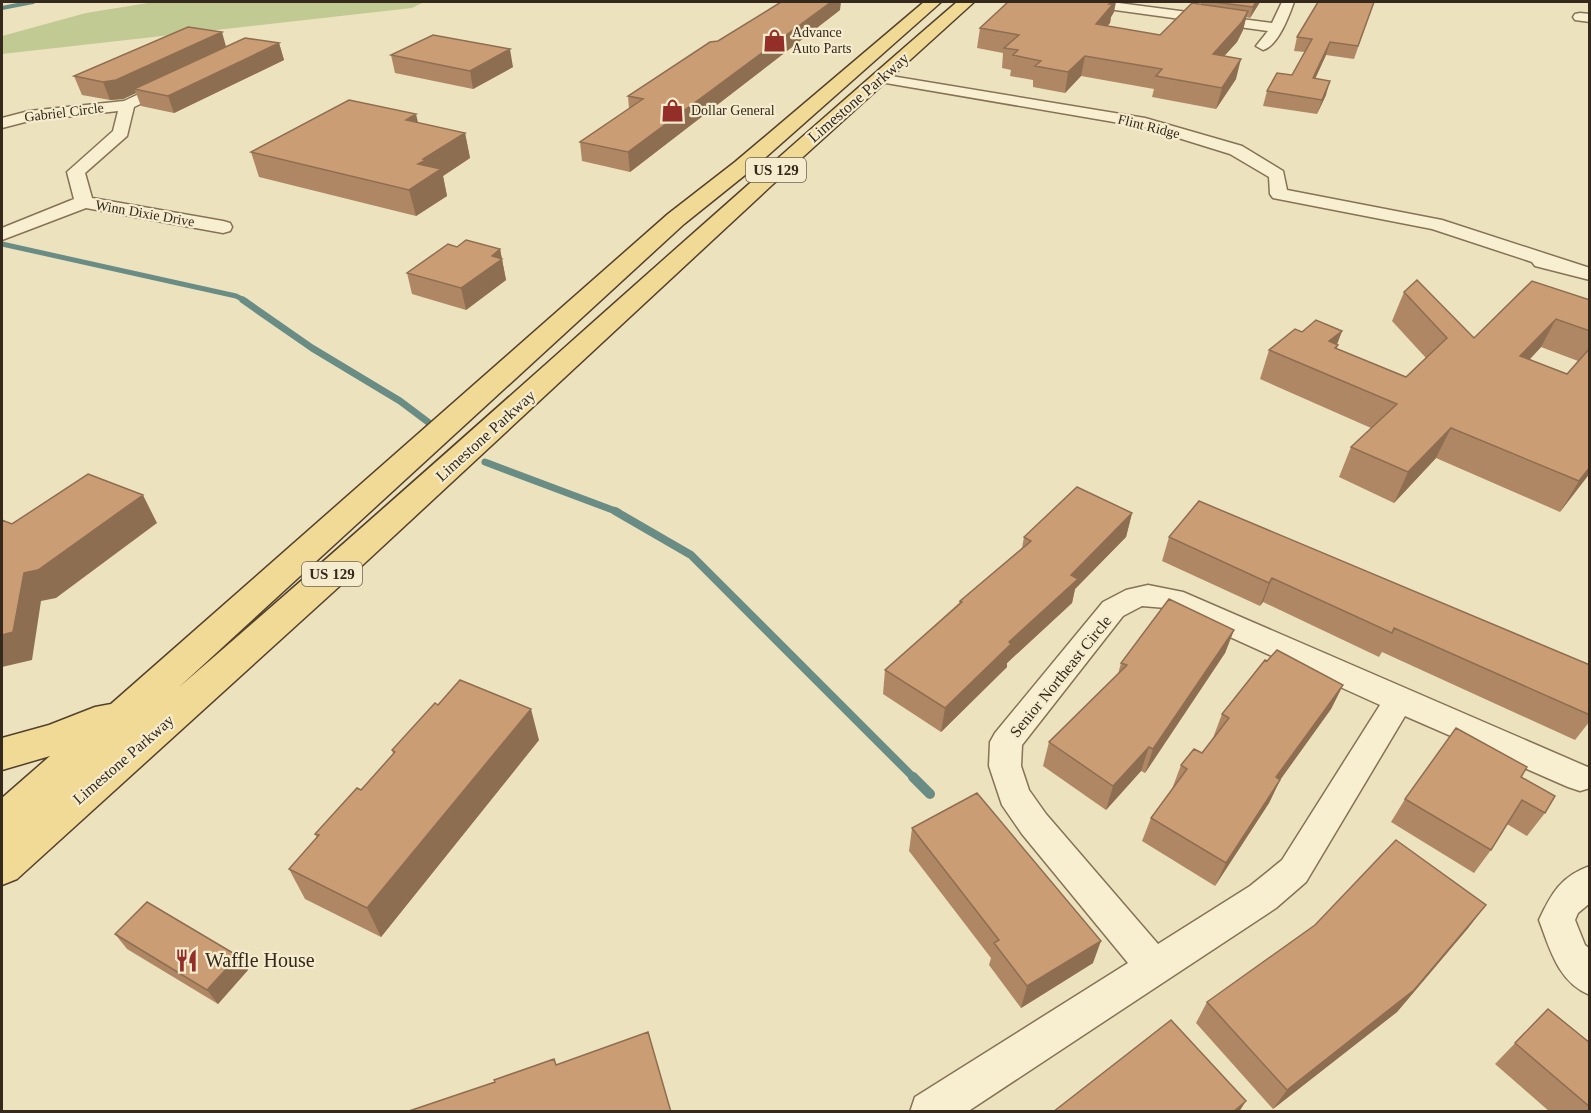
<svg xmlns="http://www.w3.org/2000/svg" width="1591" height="1113" font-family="'Times New Roman',serif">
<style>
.green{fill:#c1ca93}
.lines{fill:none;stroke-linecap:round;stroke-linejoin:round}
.stream-far4{stroke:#698c85;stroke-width:4}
.stream-far3{stroke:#698c85;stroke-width:5}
.stream-far2{stroke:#698c85;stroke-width:7}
.stream-far1{stroke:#698c85;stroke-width:8}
.stream{stroke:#698c85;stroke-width:10}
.street-casing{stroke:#857257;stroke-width:3}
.primary-casing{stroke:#52402c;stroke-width:3}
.street{fill:#f8efd1;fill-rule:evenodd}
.primary{fill:#f1da95;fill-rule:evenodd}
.wall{fill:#af8764;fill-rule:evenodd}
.shaded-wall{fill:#8e6e51}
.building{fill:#cb9d74;stroke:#8e6e51;stroke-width:1.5}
.labels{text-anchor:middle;stroke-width:4.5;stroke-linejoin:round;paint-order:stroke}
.far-poi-label{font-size:14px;fill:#34291c;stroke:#f5ecce;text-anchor:start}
.far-street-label{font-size:14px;fill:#34291c;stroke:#f5ecce}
.shield{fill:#f5ecce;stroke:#6e6451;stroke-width:1.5}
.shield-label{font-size:15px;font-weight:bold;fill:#34291c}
.street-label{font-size:16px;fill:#34291c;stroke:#f5ecce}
.near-poi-label{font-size:20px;fill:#34291c;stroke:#f5ecce;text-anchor:start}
</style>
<rect width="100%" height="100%" fill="#ede2be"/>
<path class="green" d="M154,2H424L412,8L2,54V36L86,13Z"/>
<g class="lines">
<path class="stream-far4" d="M2,8L33,2"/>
<path class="stream-far3" d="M2,244L236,296L246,301"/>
<path class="stream-far2" d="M243,300L312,348L400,401L428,422
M485,462L618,512"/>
<path class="stream-far1" d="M615,511L691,555L914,778"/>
<path class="stream" d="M913,777L930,794"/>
<defs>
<path id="street" d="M1080,2H1111L1272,23L1282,2H1294C1289,16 1278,46 1263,50L1256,46L1268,31L1086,6Z
M1580,13L1590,14V22L1575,20L1573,17L1575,14Z
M879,74L1145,118L1242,146L1283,171L1287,190L1442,220L1590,268V280L1535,266L1532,262L1432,229L1273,198L1270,194L1269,177L1230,154L1143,127L874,81L872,78L874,75Z
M171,79L176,81L179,84L176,87L134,107L127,136L85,173L92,198L223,221L230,223L232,227L230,231L223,233L86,208L2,240V228L74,199L67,172L113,131L118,111L29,121L2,128V118L29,111L124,101Z
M1148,585L1183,592L1590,768V788L1580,791L1568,787L1405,716L1306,882L1276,908L967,1112H910L915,1097L1128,963L1022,834L1002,805L989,766L990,742L995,733L1103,602L1126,590ZM1142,606L1166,608L1380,705L1282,860L1250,886L1158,944L1046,814L1029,790L1021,766L1022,745L1123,616Z
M1590,866V903L1578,913L1575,920L1585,945L1590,949V995C1558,982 1550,949 1539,920C1551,894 1561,876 1590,866Z"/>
<path id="primary" d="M924,2H941L750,171L684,224L178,688C440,462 695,228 957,2H974L772,185L354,573L17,879L2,885V798L50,756L2,770V738L49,725L95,707L111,704L668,214L735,162Z"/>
</defs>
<use href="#street" class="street-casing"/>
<use href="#primary" class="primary-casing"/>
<use href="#street" class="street"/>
<use href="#primary" class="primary"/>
</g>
<path class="wall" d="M1201,2H1260L1250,18L1246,17L1243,30L1237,42L1224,56L1236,79L1216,109L1152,97L1154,89L1081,76L1065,93L1033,87V80L1010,76L1011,70L1002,68L1003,53L977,48L980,28L1114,12L1111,17L1110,23L1107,26L1160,35L1201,4Z
M1374,2L1354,59L1326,55L1315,79L1326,95L1317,114L1263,106L1267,91L1292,75L1305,52L1294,51L1297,37Z
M840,10L630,172L582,161L580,142L629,109L628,96L718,41Z
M279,43L284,60L174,113L141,106L136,93L123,99L110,100L82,95L74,76L226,46Z
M391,55L513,67L473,89L395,73Z
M418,123L465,133L470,158L443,176L447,196L416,216L259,177L251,152Z
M457,247L500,249L506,280L466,310L412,294L407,273Z
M1404,292L1474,338L1590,300V473L1560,512L1436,458L1394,503L1339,477L1351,447L1371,428L1260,379L1269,350L1302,332L1342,331L1337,344V349L1406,377L1426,358L1392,321ZM1541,347L1578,361L1567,374L1530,359Z
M1132,513L1126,537L1075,589L1072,603L1007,663V667L941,732L883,694L885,670L959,603L960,601L1022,548L1024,537Z
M1169,537L1590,665V721L1575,740L1382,652L1379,657L1263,602L1260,606L1162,561Z
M1234,630L1225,653L1145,773L1141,771L1106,810L1043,766L1049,742L1118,674L1121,663Z
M1267,661L1343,685L1331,709L1280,780L1269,803L1215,886L1142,841L1151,818L1172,789L1181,765L1202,753L1213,738L1222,714Z
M539,740L381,937L305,899L289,869L317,838L315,834L361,790L393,754L392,750Z
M1521,777L1545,813L1527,836L1507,824L1491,850L1474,873L1391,822L1405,799Z
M912,828L1093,963L1021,1008L989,965L991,958L909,851Z
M1469,927L1397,1012L1273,1109L1196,1023L1207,1002Z
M115,934L238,956L248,970L218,1004L127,949Z
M1548,1009L1590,1043V1112H1550L1495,1064Z"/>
<path class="shaded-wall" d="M831,2H841L840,10L630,172L628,152Z
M1111,2H1116L1114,12L1111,17L1110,23L1092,44L1096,24Z
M1256,2H1260L1250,18L1253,7Z
M1248,11L1243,30L1237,42L1208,74L1213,54Z
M222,32L227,50L134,89L136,93L123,99L110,100L103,82Z
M1330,42L1326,55L1309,92L1313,78Z
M279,43L284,60L174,113L168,96Z
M510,49L513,67L473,89L470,71Z
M1085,56L1081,76L1065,93L1068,72Z
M1241,59L1236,79L1216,109L1222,88Z
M1330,81L1326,95L1317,114L1322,100Z
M416,114L422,139L406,120Z
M465,133L470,158L443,176L447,196L416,216L409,190L418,164L423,159Z
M500,249L506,280L466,310L461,288L492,256Z
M1556,319L1541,347L1506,385L1520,356Z
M1342,331L1336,347L1338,345L1327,374L1329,341Z
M1451,428L1436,458L1394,503L1408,472Z
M1590,467V473L1560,512L1579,481Z
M143,495L157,523L56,598L41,601L32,660L2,667V635L24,573Z
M1132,513L1126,537L1075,589L1072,603L1007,663V667L941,732L945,708L1009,642L1071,575Z
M1272,578L1263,602L1260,606L1269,583Z
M1234,630L1225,653L1145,773L1153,749Z
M1343,685L1331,709L1265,801L1276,777Z
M531,709L539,740L381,937L367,908Z
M1149,747L1141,771L1106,810L1113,786Z
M1280,780L1269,803L1215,886L1226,863Z
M1486,905L1469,927L1397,1012L1273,1109L1287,1090Z
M1101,941L1093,963L1021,1008L1027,986Z
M238,956L248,970L218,1004L207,990Z
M1246,1101L1239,1112H1233Z"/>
<path class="building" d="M781,2H831L628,152L580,142L643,99L628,96L710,42L718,41Z
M1008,2H1111L1109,4H1113L1096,24L1160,35L1192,3L1248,11L1242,22L1213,54L1241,59L1222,88L1156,76L1162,69L1085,56L1068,72L1035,66L1041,61L1013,55L1018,50L1004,48L1019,35L980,28Z
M1213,2H1256L1253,7Z
M1318,2H1374L1358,46L1330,42L1313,78L1330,81L1322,100L1267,91L1277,73L1292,75L1312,39L1297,37Z
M188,27L222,32L116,80L103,82L74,76Z
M433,35L510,49L470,71L391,55Z
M245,38L279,43L168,96L134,89Z
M349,100L416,114L406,120L465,133L423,159L426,160L418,164L441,169L409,190L251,152Z
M466,240L500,249L492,256L502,259L461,288L407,273L448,244L457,247Z
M1417,280L1474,338L1532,281L1590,300V331L1556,319L1520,356L1567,374L1590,348V467L1579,481L1451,428L1408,472L1351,447L1397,404L1269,350L1295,329L1302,332L1316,320L1342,331L1329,341L1338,345L1335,348L1406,377L1447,338L1404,292Z
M88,474L143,495L38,570L24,573L13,632L2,635V520L12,524Z
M1077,487L1132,513L1071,575L1078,579L1009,642L1011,644L945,708L885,670L962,602L960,601L1031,541L1024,537Z
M1199,501L1590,665V715L1394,628L1392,633L1272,578L1269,583L1169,537Z
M1169,599L1234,630L1153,749L1149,747L1113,786L1049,742L1127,665L1121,663Z
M1277,650L1343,685L1276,777L1280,780L1226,863L1151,818L1187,769L1181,765L1194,749L1202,753L1229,718L1222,714L1265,660L1267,661Z
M460,680L531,709L367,908L289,869L319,835L315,834L357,788L361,790L395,752L392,750L435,703L438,705Z
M1456,728L1527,767L1521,777L1555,796L1545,813L1522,800L1491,850L1405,799Z
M977,793L1101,941L1027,986L994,943L999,940L912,828Z
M1396,840L1486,905L1414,990L1287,1090L1207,1002L1315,925Z
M147,902L238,956L207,990L115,934Z
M1548,1009L1590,1043V1107L1515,1043Z
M1171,1020L1246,1101L1233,1112H1053Z
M648,1032L671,1112H406L495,1082L494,1080L554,1059L556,1065Z"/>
<defs>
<symbol id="shop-bare" viewBox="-9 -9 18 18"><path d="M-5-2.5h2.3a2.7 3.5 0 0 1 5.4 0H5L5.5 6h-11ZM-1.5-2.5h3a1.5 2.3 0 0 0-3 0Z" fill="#932e28" stroke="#f5ecce" stroke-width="2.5" paint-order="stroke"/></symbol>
<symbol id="restaurant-bare" viewBox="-9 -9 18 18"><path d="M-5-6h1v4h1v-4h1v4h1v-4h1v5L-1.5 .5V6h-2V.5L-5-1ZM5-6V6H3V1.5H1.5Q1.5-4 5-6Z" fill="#932e28" stroke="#f5ecce" stroke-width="2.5" paint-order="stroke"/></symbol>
</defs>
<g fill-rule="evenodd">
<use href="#shop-bare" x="758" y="24" width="33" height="33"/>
<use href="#shop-bare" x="656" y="94" width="33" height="33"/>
<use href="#restaurant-bare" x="170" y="944" width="33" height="33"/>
</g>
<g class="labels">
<g class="far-poi-label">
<text x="792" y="37">Advance<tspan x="792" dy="16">Auto Parts</tspan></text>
<text x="691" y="115">Dollar General</text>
</g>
<g class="far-street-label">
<text transform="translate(64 112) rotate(-7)" y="5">Gabriel Circle</text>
<text transform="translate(1149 126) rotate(14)" y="5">Flint Ridge</text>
<text transform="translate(145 213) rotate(10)" y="5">Winn Dixie Drive</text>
</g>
<g class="shield">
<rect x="746" y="158" width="60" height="24" rx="4.5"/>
<rect x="302" y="562" width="60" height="24" rx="4.5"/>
</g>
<g class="shield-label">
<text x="776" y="175">US 129</text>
<text x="332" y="579">US 129</text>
</g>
<g class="street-label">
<text transform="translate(858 97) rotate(-41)" y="6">Limestone Parkway</text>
<text transform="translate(485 435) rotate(-42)" y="6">Limestone Parkway</text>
<text transform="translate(1060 676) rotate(-51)" y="6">Senior Northeast Circle</text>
<text transform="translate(123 759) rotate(-41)" y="6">Limestone Parkway</text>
</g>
<g class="near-poi-label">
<text x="205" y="967">Waffle House</text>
</g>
</g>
<rect width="1591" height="1113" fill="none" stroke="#34291c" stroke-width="6"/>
</svg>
